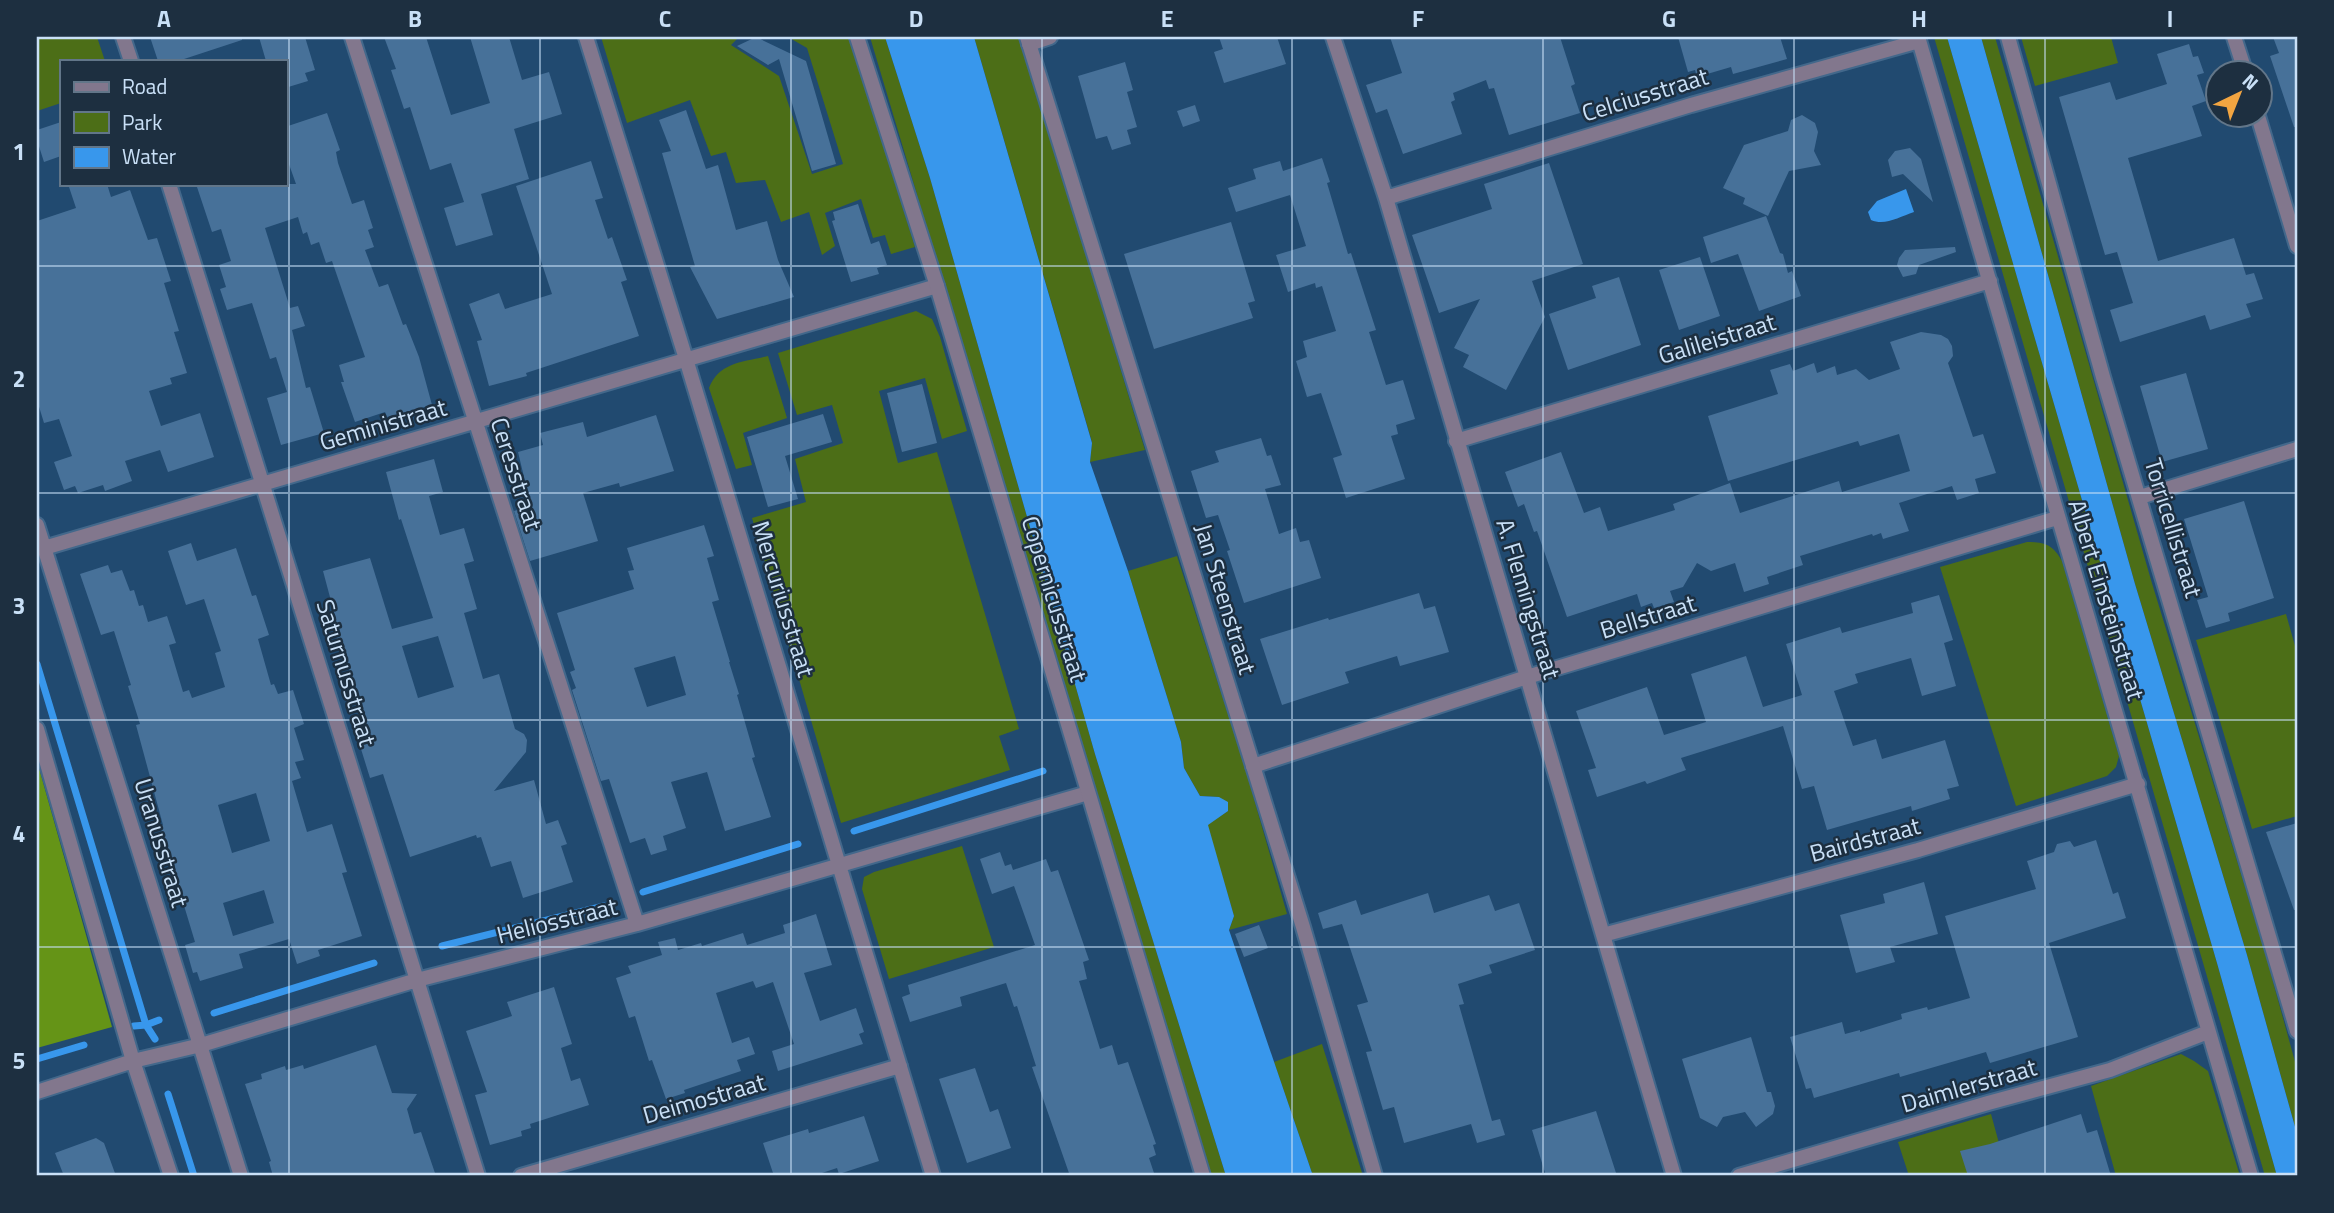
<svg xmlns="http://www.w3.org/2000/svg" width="2334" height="1213" font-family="'Titillium Web',sans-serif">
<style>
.green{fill:#4c6e17}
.forest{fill:#659417}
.water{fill:#3897ec}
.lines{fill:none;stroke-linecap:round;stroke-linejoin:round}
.stream{stroke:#3897ec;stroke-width:7}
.building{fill:#477199;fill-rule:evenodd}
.minor-casing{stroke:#43688b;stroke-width:18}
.tertiary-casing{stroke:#43688b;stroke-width:18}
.minor{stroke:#82778d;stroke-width:14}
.tertiary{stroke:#82778d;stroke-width:14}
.grid{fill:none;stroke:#c9e0f7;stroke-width:2;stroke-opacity:0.55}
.labels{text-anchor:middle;stroke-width:5;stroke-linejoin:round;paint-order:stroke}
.street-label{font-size:24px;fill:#c9e0f7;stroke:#1d2f40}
.neatline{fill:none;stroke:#c9e0f7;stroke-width:2.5}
.grid-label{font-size:23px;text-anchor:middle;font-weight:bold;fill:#c9e0f7}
</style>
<rect width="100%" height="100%" fill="#214a70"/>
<path class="green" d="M37,37H97L105,61H61V103L37,111Z
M601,37H737V39L731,45L779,76L812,174L843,164L807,48L788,37H849L915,247L891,254L885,235L873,238L861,199L825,213L835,246L822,255L809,212L781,222L765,180L736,183L726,152L711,156L690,100L627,123Z
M870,37H885L930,178L1095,754L1226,1176H1210Z
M974,37H1020L1145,450L1090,462L1092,442Z
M1934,37H1947L2217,963L2277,1176H2265Z
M1981,37H1995L2151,580L2264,949L2297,1069V1134L2247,955L2135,584Z
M2021,37H2111L2118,63L2035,86Z
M916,311L932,319L940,337L967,431L942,439L925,378L879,391L898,463L937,452L1019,729L999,736L1010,770L841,823L752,518L806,502L795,459L843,443L832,405L797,415L778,353Z
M768,356L787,418L743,433L752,465L736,469L709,388C719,362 743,362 768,356Z
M2027,542C2045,542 2053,545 2062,561L2119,756L2116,767L2107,776L2016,806L1940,567Z
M1177,556L1244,764L1287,914L1229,930L1234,916L1207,825L1228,811L1219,797L1200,796L1184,768L1181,742L1128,571Z
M2286,614L2297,653V816L2252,829L2196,640Z
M962,846L994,947L889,979L862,889L864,877L874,872Z
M1322,1044L1363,1176H1313L1274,1062Z
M2181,1054L2194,1061L2208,1071L2240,1176H2116L2091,1086Z
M1991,1114L2008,1176H1909L1898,1142Z"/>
<path class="forest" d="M37,761L112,1027L37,1048Z"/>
<path class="water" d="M885,37H974L1092,443L1090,462L1128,571L1181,742L1184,768L1200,796L1219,797L1228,802V811L1208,825L1234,916L1229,930L1313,1176H1226L1095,754L930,178Z
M1947,37H1981L2135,584L2247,955L2297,1134V1176H2277L2217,963Z
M1906,189L1914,212C1899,217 1885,226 1871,220L1868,212L1877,201Z"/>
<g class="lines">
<path class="stream" d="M37,664L146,1025L155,1039
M854,831L1043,771
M643,892L798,844
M442,946L604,906
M214,1013L374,963
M134,1026L146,1025L159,1020
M37,1059L84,1045
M168,1094L194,1176"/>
</g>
<path class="building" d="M150,37H242V40L178,61H158Z
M259,37H305L315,70L305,73L308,81L285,88V61H266Z
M384,37H426L451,115L490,103L470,37H509L522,80L549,72L562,114L514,129L529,179L481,194L493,235L456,246L444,208L464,202L451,163L430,170L410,107L404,109L391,70L396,69Z
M756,37L806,61L836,164L812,171L779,59L768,65L737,46Z
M1219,37H1277L1286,64L1224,83L1214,52L1223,49Z
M1390,37H1560L1575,84L1571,86L1580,113L1509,135L1494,88L1489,89L1486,80L1453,93L1455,100L1451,102L1462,134L1403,154L1387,109L1376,113L1366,85L1402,73Z
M1678,37H1780L1787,59L1733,74L1731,67L1697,77L1695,70L1688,72Z
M2273,37H2297V127H2294L2270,56L2279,53Z
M2189,44L2193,57L2198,56L2204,73L2197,75L2206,101L2192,106L2202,136L2128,158L2158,261L2234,238L2246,275L2254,273L2263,299L2246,304L2251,317L2210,330L2205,315L2120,342L2110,310L2133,303L2117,252L2105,255L2059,97L2110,82L2116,100L2167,84L2157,54Z
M1125,62L1133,90L1127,92L1137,127L1127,130L1131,144L1112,150L1107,136L1096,139L1078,76Z
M1195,105L1200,121L1183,127L1177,111Z
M686,110L706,169L718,165L736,230L767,221L778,260L794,297L717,319L690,267L695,266L662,153L671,151L659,120Z
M327,113L340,150L336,152L338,163L352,204L364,200L373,228L368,230L374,247L365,250L379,287L388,284L403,325L406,324L419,357L432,405L387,417L385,412L355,422L341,382H344L339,365L365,357L332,261L326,263L319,242L311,245L307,232L303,234L298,217L265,228L290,308L298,306L305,326L292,330L306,388L310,387L324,433L281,445L267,398L287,392L276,357L270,359L252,303L227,310L220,289L226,287L219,265L231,261L221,229L212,232L196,184H296L285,153V127Z
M1802,115L1815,123L1818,132L1814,151L1821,165L1789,171L1768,216L1743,204L1745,198L1723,188L1744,145L1788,131L1791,120Z
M61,122V156L44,162L37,140V130Z
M1910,148L1921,159L1933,202L1903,174L1892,177L1888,160L1895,151Z
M1322,158L1330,182L1327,183L1348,254L1351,253L1376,330L1369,332L1386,385L1403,380L1415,419L1396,425L1398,434L1391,436L1405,479L1346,498L1333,458L1342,455L1321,393L1307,397L1296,361L1307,357L1303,341L1336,331L1322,286L1316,288L1315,283L1288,292L1276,255L1306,246L1290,195L1236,212L1228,188L1256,179L1253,169L1280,161L1283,171Z
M591,161L603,198L595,200L608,239L612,237L627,280L621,282L639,336L526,373L527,376L489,386L477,341L482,340L469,304L499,293L505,309L552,294L516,186Z
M1549,163L1583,264L1532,281L1545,317L1506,390L1463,367L1469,355L1454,348L1480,299L1439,313L1412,235L1492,209L1484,184Z
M68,184H107L111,197L130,190L148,240L157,238L171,281L164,283L179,331L174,332L187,373L170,378L172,384L149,391L161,426L200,413L214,457L168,472L160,450L125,461L132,481L105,491L103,485L78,493L75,486L64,490L54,462L72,456L59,419L44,423L37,400V221L76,208Z
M858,204L871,244L879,241L887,265L877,268L879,274L851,282L832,221L835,220L833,212Z
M1766,216L1780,253L1783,254L1788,273L1792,271L1801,296L1759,311L1738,254L1711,263L1703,237Z
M1231,222L1255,301L1248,303L1253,318L1154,349L1124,254Z
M1955,247L1956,252L1919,265L1916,274L1903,277L1897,265L1899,258L1905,250Z
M1700,257L1720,316L1679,330L1659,270Z
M1619,277L1641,345L1568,370L1549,314L1596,298L1592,286Z
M1921,332L1941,335L1948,339L1952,346L1953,356L1948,363L1973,437L1983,434L1996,473L1975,479L1979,493L1957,500L1952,486L1899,503L1909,531L1883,539L1881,533L1873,536L1872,534L1800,556L1803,565L1767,577L1769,584L1744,592L1735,563L1711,571L1697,563L1683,587L1670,591L1674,602L1654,608L1652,603L1641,607L1637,594L1567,617L1537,531L1534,532L1524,504L1518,507L1505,472L1561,452L1584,513L1600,507L1608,531L1675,510L1673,504L1730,483L1740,513L1839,481L1842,492L1910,471L1899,434L1860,446L1858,441L1728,481L1708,416L1778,394L1770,370L1790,364L1793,371L1814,363L1817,373L1835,366L1837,375L1856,369L1869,380L1900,369L1890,342Z
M2186,373L2208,449L2162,462L2140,386Z
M922,384L937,443L902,452L887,393Z
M823,414L832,442L785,456L798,499L768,507L747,437Z
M656,415L674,471L620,487L619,483L583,493L598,541L530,561L514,511L531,506L518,452L543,445L540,433L583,422L587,437Z
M1261,438L1267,456L1271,455L1281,485L1265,489L1279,534L1296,528L1300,542L1309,540L1321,578L1244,603L1227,551L1230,550L1218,515L1206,518L1191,471L1219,462L1215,451Z
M434,459L443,492L429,496L440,535L464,528L474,561L464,564L477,609L464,613L483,679L499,674L515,729L524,734L527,740L526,752L494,791L534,780L546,824L558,820L567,844L561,846L573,882L523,898L511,861L491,867L481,837L477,838L476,835L410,857L383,774L370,778L352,720L363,716L342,648L340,649L330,617L335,616L323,571L370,558L392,629L433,618L401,519L399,520L386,472ZM438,636L454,687L418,698L402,646Z
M2244,501L2274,598L2228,613L2230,621L2206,628L2197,600L2208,597L2184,519Z
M704,525L714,556L707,558L719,600L712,602L730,662H729L739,694L737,695L755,757L752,758L771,817L725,831L707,772L671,782L686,828L663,836L667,850L651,855L645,838L630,843L609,779L601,781L572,690L576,688L570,672L575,670L557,613L634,589L628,571L634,570L627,548ZM675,656L686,695L647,707L634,668Z
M191,543L197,561L236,548L252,596L256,595L269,635L258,639L271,685L274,684L278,694L293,690L304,724L294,728L304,760L295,762L301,778L292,781L307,832L332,824L347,872L342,873L362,936L318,950L320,956L297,964L289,939L239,954L243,968L200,981L197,972L193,973L185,945L195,942L160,826L163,825L136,725L140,724L128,686L131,685L114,631L101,635L80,574L108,565L111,573L122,570L130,591L134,590L139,606L143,605L148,622L167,616L176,643L169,645L183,692L189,690L192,698L225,687L215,653L221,651L204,599L186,605L168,551ZM256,793L270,841L232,853L218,805ZM264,890L274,923L233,936L223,903Z
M1419,593L1424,609L1435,606L1449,652L1400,666L1397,656L1345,672L1349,683L1282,705L1260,639L1328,618L1329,620Z
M1939,595L1953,640L1944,643L1956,686L1922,696L1911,658L1855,674L1858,683L1834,691L1853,746L1876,739L1882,759L1945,740L1959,786L1947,789L1950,799L1912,811L1911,806L1827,830L1814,786L1802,789L1783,726L1681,758L1686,770L1647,784L1645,781L1597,797L1588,770L1596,768L1576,711L1647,687L1664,735L1706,722L1691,674L1746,656L1763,707L1802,695L1786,644L1840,627L1842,633L1913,613L1911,603Z
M2297,823V910H2294L2266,832Z
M2096,840L2113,894L2118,892L2126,918L2049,943L2078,1037L1990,1063L1986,1052L1900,1077L1899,1073L1814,1098L1811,1088L1806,1089L1790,1037L1842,1022L1845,1034L1860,1030V1032L1902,1019L1901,1014L1927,1007L1928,1010L1970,998L1945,916L2036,889L2027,861L2054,852L2057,844L2070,841L2074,847Z
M1000,852L1005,866L1011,864L1013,870L1046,859L1051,872L1058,870L1089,960L1083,962L1087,979L1079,981L1100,1049L1112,1045L1118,1065L1128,1062L1156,1144L1153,1145L1156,1155L1149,1158L1155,1176H1070L1032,1067L1036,1066L1017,1006L1014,1007L1006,983L960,997L962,1006L910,1022L902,997L910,994L908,985L1035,945L1014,886L992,894L980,859Z
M1924,882L1938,934L1890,947L1895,962L1856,973L1840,915L1885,903L1883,894Z
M1428,893L1434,913L1489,895L1495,911L1519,903L1535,950L1489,965L1492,973L1458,984L1464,1004L1459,1005L1492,1121L1500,1119L1505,1135L1477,1143L1471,1124L1404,1143L1394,1107L1383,1110L1366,1052L1372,1051L1357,1005L1368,1002L1342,924L1323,929L1318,913L1356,900L1361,915Z
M816,914L832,965L804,973L820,1021L856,1008L864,1032L859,1034L863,1044L778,1071L772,1051L794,1044L773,982L756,988L753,981L716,993L732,1043L749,1037L755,1054L737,1060L741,1071L684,1090L685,1093L666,1099L652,1060L649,1061L635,1016L629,1018L616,978L631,973L628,966L662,955L658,942L675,938L678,950L701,943L702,946L743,933L747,945L785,933L783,925Z
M1259,925L1268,948L1244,957L1235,934Z
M554,987L572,1044L561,1048L571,1081L580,1078L589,1105L530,1124L531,1128L521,1131L522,1136L490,1145L475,1095L487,1092L466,1031L512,1016L507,1002Z
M1751,1037L1767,1092H1771L1775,1106L1773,1114L1756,1127L1745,1112L1723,1117L1717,1127L1700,1118L1682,1059Z
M376,1045L392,1093L417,1094L407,1109L414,1134L421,1132L436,1176H273L269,1162L271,1161L245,1084L262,1079L261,1074L285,1066L286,1070L303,1065L304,1069Z
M975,1068L990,1112L998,1109L1011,1148L967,1163L939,1079Z
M1596,1111L1617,1176H1546L1532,1130Z
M2081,1114L2087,1133L2097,1130L2111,1176H1968L1960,1151L1990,1144Z
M864,1116L879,1161L839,1174L837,1168L813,1176H774L763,1143L808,1129L809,1133Z
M96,1138L104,1143L116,1176H64L55,1153Z"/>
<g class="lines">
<defs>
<path id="minor" d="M123,37L131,61
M352,37L637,924
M586,37L686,359L933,1176
M1333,37L1386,198L1674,1176
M1918,37L2251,1176
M2008,37L2103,377L2297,1031
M2234,37L2246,74
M1029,44L1050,37
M2258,116L2297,246
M169,184L478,1176
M1386,198L1691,105L1919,41
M1456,441L1990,281
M2140,497L2297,449
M37,525L241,1176
M44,548L937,286
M37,729L133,1061L171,1176
M1253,766L1527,677L2057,518
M1603,935L1918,850L2138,784
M37,1092L133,1061L201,1045L417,980L637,924L1088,793
M521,1176L900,1066
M1739,1176L1988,1103L2110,1070L2208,1032"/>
<path id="tertiary" d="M857,37L937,286L1203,1176
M1027,37L1303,927L1375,1176"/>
</defs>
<use href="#minor" class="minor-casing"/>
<use href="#tertiary" class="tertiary-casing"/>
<use href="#minor" class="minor"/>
<use href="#tertiary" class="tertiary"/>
</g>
<path class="grid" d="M289,37V1176M540,37V1176M791,37V1176M1042,37V1176M1292,37V1176M1543,37V1176M1794,37V1176M2045,37V1176M37,266H2297M37,493H2297M37,720H2297M37,947H2297"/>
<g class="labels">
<g class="street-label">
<text transform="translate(1645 95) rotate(-17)" y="8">Celciusstraat</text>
<text transform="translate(1717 339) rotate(-17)" y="8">Galileistraat</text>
<text transform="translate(383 425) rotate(-16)" y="8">Geministraat</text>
<text transform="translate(516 474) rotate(72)" y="8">Ceresstraat</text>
<text transform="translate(2173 528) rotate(73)" y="8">Torricellistraat</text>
<text transform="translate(783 599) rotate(73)" y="8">Mercuriusstraat</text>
<text transform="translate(1054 599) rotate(73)" y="8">Copernicusstraat</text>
<text transform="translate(1225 599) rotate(73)" y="8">Jan Steenstraat</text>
<text transform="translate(1528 599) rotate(73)" y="8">A. Flemingstraat</text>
<text transform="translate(2106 600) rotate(73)" y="8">Albert Einsteinstraat</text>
<text transform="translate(1648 617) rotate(-17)" y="8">Bellstraat</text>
<text transform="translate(346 673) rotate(73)" y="8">Saturnusstraat</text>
<text transform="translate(1865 840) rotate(-15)" y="8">Bairdstraat</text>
<text transform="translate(161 843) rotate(73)" y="8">Uranusstraat</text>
<text transform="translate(557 921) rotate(-14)" y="8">Heliosstraat</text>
<text transform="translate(1969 1086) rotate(-16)" y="8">Daimlerstraat</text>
<text transform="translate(704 1099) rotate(-16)" y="8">Deimostraat</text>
</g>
</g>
<rect width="2334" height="1213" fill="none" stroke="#1d2f40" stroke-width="77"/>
<rect x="60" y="60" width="228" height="126" fill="#1d2f40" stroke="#627689" stroke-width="2"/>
<rect x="74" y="82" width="35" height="10" fill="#82778d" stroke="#627689" stroke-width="2"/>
<text x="122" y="94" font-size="21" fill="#c9e0f7">Road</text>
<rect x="74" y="112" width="35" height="21" fill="#4c6e17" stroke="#627689" stroke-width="2"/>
<text x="122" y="130" font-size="21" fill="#c9e0f7">Park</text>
<rect x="74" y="147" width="35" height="21" fill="#3897ec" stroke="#627689" stroke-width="2"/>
<text x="122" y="164" font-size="21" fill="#c9e0f7">Water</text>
<g transform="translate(2239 94) rotate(43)"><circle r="33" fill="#1d2f40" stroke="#627689" stroke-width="2"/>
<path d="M0-5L12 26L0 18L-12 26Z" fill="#f2a541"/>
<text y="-10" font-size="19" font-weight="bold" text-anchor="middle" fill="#c9e0f7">N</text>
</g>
<rect x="38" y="38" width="2258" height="1136" class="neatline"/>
<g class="grid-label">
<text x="164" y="27">A</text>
<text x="415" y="27">B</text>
<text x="665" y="27">C</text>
<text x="916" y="27">D</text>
<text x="1167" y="27">E</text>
<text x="1418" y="27">F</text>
<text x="1669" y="27">G</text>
<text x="1919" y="27">H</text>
<text x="2170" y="27">I</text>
<text x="19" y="160">1</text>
<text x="19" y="387">2</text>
<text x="19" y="614">3</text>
<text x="19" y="842">4</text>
<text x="19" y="1069">5</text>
</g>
</svg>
